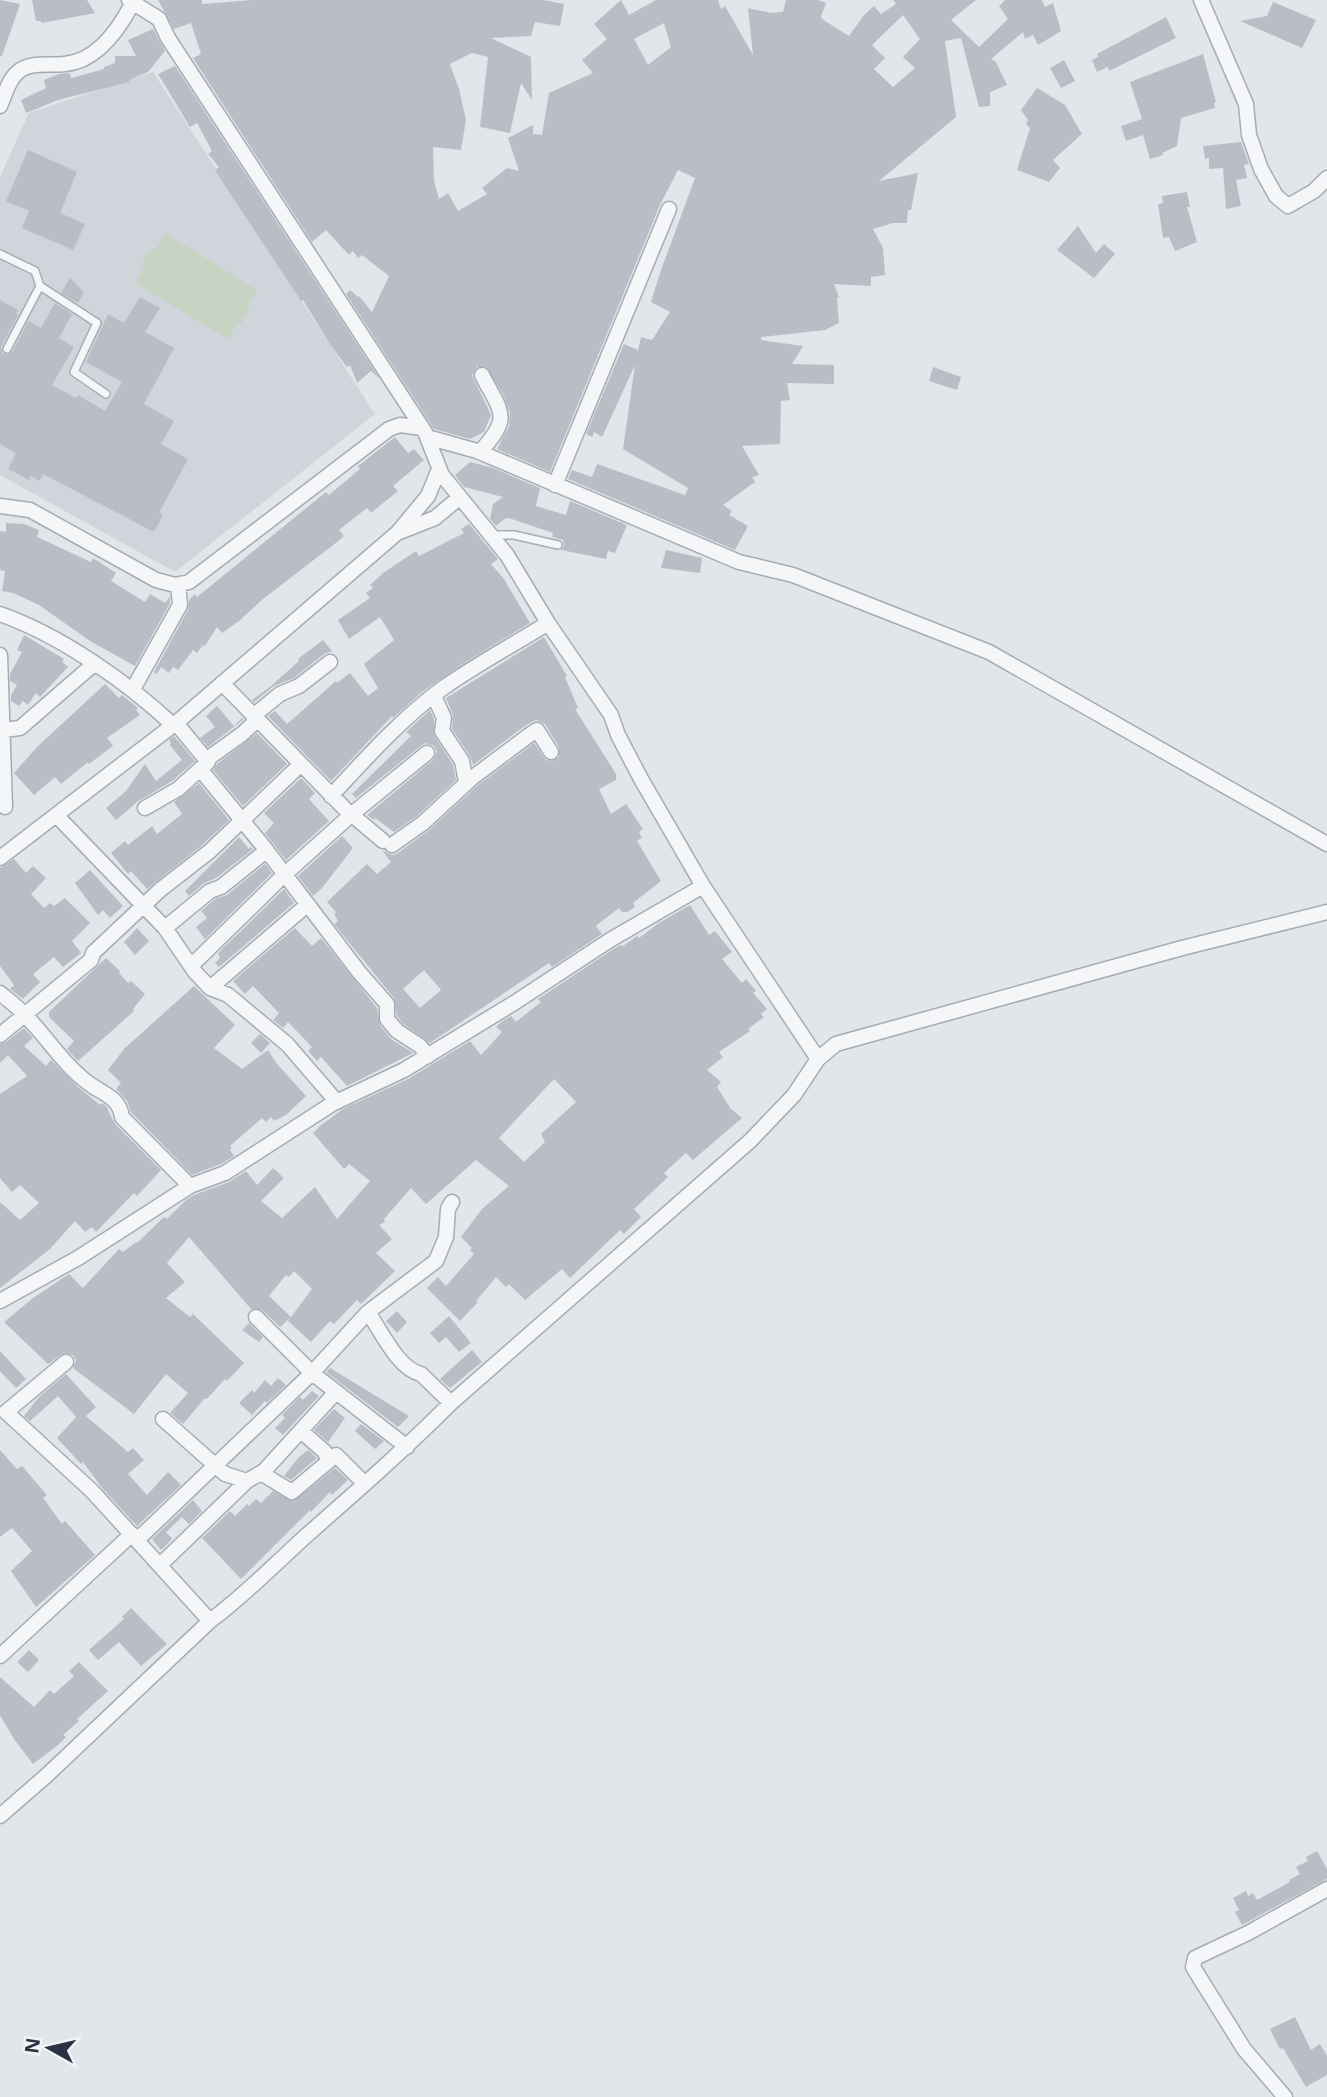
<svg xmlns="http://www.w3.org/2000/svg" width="1327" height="2097" font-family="'Noto Sans',sans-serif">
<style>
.built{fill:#d0d4db}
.green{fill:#c7d3c3}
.building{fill:#b9bec6;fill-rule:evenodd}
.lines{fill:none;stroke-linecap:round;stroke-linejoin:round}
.lane-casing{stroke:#a7acb4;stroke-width:10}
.street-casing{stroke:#a7acb4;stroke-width:17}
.lane{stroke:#f4f6f8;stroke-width:7}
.street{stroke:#f4f6f8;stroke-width:14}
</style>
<rect width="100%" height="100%" fill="#e2e5ea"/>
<path class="built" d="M153,72L375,414L175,572L0,475V177L29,113Z"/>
<path class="green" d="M165,233L257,290L247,307L250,309L241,324L238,322L228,339L135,283L145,266L142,264L151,249L155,250Z"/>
<path class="building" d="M0,0L20,4L2,56H0Z
M32,0H87L95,13L42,23L41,21H36Z
M158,0H202V4L252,0H543L564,4L560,26L535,22L531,36L491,38L531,57L532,100L521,83L510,133L480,127L488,57L472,53L450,64L459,89L466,120L461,150L433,147L434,181L439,199L448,193L458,211L487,194L482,188L507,168L519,171L508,138L533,125V134L542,135L549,93L593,73L582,60L607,39L594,24L621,0L629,15L656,0H718L721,9L725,6L753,55L748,8L771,13L783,12L786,0H818L826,3L821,16L822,19L849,36L864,15L874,6L881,14L896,4L893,0H976L951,20L979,47L1008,19L999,6L1005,0H1042L1045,7L1053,3L1061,31L1038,45L1033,35L1025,39L1023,32L991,59L996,62L1007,85L990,92V106L979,107L961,38L945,41L956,117L879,181L918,173L911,210H908L907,223H893L873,229L883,248L885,275L871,277V286L834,284L839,297L837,298L839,323L825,330L761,337V340L803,346L792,364L834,365V384L787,383L790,400L781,401L780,444L742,446L759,475L752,477L755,482L723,505L732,511L729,515L748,526L735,550L568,479L572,470L592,477L597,464L685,495L688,488L623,449L635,365L602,437L594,432L592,437L586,434L624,344L638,350L641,337L652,340L670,312L651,302L661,270L695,178L678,170L660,205L550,472L497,449L509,426L510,412L503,394L486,367H477L472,375L491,415L484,432L470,439L434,429L346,294L350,290L358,297L359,296L372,312L389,276L362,255L358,258L353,251L349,255L326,230L312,242L193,58L201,54L191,23L174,29ZM903,15L920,39L903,57L915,68L893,87L874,69L885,58L872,45ZM664,23L671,47L648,65L634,39Z
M1273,2L1316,20L1302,48L1240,21L1267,16Z
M1166,17L1176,38L1109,71L1108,67L1097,72L1092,60L1098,57L1097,54Z
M153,29L165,51L148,72L129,80V82L58,100L26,113L21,100L46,88L44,80L59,74L70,73L71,78L104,69V67L115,63V56H136L128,40Z
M1203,54L1216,102L1214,103L1215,108L1181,118L1177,146L1162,153L1163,155L1150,159L1143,135L1126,141L1121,126L1142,119L1130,82Z
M1064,60L1075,81L1061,88L1050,68Z
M175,66L379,378L371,371L357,383L350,365L347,367L331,346L303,300L301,301L220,178L215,170L219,167L208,154L212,151L197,123L190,127L158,74Z
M1037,88L1065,105L1082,134L1053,160L1060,168L1049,182L1017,170L1030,128L1026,124L1028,120L1021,110Z
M1241,142L1249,164L1244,165L1247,178L1236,180L1241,206L1226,209L1223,168L1209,169V158L1205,159L1203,146Z
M28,150L77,172L60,213L85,224L73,250L22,228L29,211L6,201Z
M1187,192L1190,207H1187L1197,242L1175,251L1169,237L1163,238L1158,204L1163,203L1162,196Z
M1078,226L1096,253L1104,244L1115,254L1094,278L1057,250Z
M70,278L84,292L78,303L61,293Z
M140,297L160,308L145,332L174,348L144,404L174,421L161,444L188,459L159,513L163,515L154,532L43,474L39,481L31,476L29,480L8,469L16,453L0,444V300L18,310L16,314L18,315L1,347L2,353L7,355L12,352L29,321L41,328L55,303L72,314L59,338L74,347L52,385L76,398L78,395L105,411L122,382L86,362L108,314L124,323Z
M933,367L961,377L957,390L929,381Z
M395,437L408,453L414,449L424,460L393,486L398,491L371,513L367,508L339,530L344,536L337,542L263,599L239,621L222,633L217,627L205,646L203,645L197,653L193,650L178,670L173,667L169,673L161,667L157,674L154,672L188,610L189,600L195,594L197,597L326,492L329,495L360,469L358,466Z
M470,462L493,468L540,488L536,506L566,515L570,501L627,525L615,553L608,551L606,559L561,550L564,546L563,540L552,537L553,533L509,518L504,519L496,526L490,519L493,504L503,497L464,487L455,475Z
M6,523L24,524L39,530L37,537L91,562L93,558L116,573L111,581L145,602L150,594L165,603L170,597V603L135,666L90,641L39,605L13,593L2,591L5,571L0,570V531L6,532Z
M469,524L498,559L491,564L504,579L530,623L464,663L422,692L393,718L392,716L331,781L268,716L275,711L287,724L336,681L337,683L350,673L368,696L378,688L364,664L394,640L380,617L349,639L338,620L370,598L366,593L373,588L370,585L383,573L416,551L419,556L464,533L461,529Z
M666,550L702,558L700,573L661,568Z
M24,635L64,659L62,662L68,667L40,697L36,693L28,705L23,701L19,706L11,701V695L17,685L10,681V674L22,652L17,650Z
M544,637L567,676L565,677L578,708L575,709L616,774V780L599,789L611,814L626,804L643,829L639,832L642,838L637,841L661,881L633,903L635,907L627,912H622L619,908L598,924L596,926L602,934L552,967L549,963L430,1043L403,1024L397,1016L394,998L334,924L338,921L334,914L336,912L327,902L367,864L377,874L391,862L382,850L392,855L398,853L429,830L478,785L534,743L546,760L552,761L559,757V747L545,724L536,720L526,725L473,765L470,756L452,729L453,715L446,698ZM424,970L441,990L420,1008L403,989Z
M323,640L332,651L324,654L294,678L274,686L254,702L252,700L271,686L299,661L298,659Z
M105,684L119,698L122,695L138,708L136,710L140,715L107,738L113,746L89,764L88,762L61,784L55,777L34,795L14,773L37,747Z
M217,706L234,726L242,718L244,719L208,747L200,738L215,727L206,716Z
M430,710L434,719V735L453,765L456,780L417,816L394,832L375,818L374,820L367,815L433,760L437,752L434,746L426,743L422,745L356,798L352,794L411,736L406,732Z
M257,733L287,764L243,806L213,770L217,764Z
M174,736L195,761L172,781L137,802L116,820L106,808L126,791L145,764L156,781L182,760L170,745L171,743L169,740Z
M301,778L315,793L309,799L329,821L286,860L265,833L274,823L264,813Z
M199,783L229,820L200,847L147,889L131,871L128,874L111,853L125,841L128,845L152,826L157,834L182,814L174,802Z
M342,836L353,848L322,888L313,896L298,876Z
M239,837L249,849L251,847L253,849L216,878L204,883L189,896L185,891Z
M14,859L26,873L33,866L46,878L31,894L44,908L50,903L54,906L65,898L90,923L72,941L81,953L63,967L54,957L33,974L40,982L23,999L10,989L14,985L0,966V868Z
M265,864L272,873L205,939L196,927L207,918L201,911L215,899L227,895Z
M90,870L123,906L110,918L103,910L98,915L75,883Z
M284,889L294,903L219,967L215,963L220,958L218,953Z
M690,905L709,935L715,931L732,952L722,959L742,983L746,979L756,991L753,993L767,1009L761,1014L764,1017L748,1029L750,1031L719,1052L723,1057L707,1070L721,1082L717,1087L731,1109L742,1118L693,1160L686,1153L664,1173L668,1177L634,1209L641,1217L624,1234L620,1230L570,1278L562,1269L525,1300L509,1284L506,1287L496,1277L476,1301L478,1302L460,1321L427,1288L438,1277L446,1286L474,1254L470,1250L472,1248L461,1237L482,1209L509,1186L476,1160L426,1204L411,1188L384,1219L385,1222L379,1225L392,1239L376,1253L395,1271L361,1304L357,1300L334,1324L330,1321L311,1342L288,1321L290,1318L280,1327L262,1310L251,1309L189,1237L167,1263L185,1282L166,1298L190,1317L193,1314L244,1363L227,1381L225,1379L207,1399L205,1398L183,1424L170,1413L188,1393L166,1374L134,1414L73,1368L76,1361L73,1355L64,1353L48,1364L4,1322L33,1298L69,1274L83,1288L119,1249L123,1252L136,1242L137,1243L164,1217L167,1219L186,1200L194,1195L229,1182L246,1171L257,1185L273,1168L284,1178L261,1201L282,1218L315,1187L337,1219L370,1181L349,1164L344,1169L313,1133L320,1126L343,1109L408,1079L470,1041L481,1055L502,1032L496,1027L501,1022L511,1016L516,1022L541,1002L538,999L615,948L621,945L623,946L637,936L639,938L659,923ZM554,1079L576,1102L541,1134L545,1142L524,1162L499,1138ZM294,1271L312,1289L291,1317L269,1296L286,1275L289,1277Z
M137,928L149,941L135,955L124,942Z
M295,928L312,946L321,938L377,1008L380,1025L391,1039L413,1053L347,1086L321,1057L317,1061L308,1051L312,1047L288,1022L283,1028L273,1020L279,1013L253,986L245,994L233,981Z
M106,958L120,971L119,973L128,983L131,981L145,994L133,1009L134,1011L78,1061L67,1049L74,1041L49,1017V1012Z
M194,986L235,1025L214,1048L242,1069L268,1050L277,1064L306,1096L286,1115L274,1121L271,1117L266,1122L262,1118L230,1146L232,1148L230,1150L234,1156L221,1164L192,1175L131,1112L127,1101L116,1089L121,1083L108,1070L124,1049Z
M24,1028L33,1038L24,1046L46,1066L51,1060L78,1087L100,1105L102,1103L106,1106L115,1124L161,1170L137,1196L134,1193L96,1232L92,1227L85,1232L75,1221L49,1250L0,1288V1202L20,1220L39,1203L20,1185L12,1192L0,1178V1094L27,1076L8,1055L0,1063V1044L6,1042Z
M260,1034L270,1043L261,1053L251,1043Z
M397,1311L407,1322L397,1333L386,1321Z
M449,1316L471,1343L459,1352L446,1337L439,1343L430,1333Z
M249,1323L263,1337L259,1342L242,1330Z
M472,1350L482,1362L450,1388L440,1379Z
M0,1351L26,1379L16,1388L0,1371Z
M330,1368L409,1416L398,1427L326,1372Z
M66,1374L96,1407L86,1416L128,1452L133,1448L144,1460L128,1474L147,1495L168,1472L181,1485L137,1526L102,1488L83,1462L81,1464L57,1438L76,1417L58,1396L30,1421L24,1416L39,1397Z
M278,1378L286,1385L267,1403L265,1401L252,1415L239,1403L252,1390L254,1393L265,1380L271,1386Z
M312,1391L319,1396L283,1435L275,1428L285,1418L282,1415L300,1397L303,1400Z
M334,1409L345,1418L328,1442L314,1430Z
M361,1424L384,1441L375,1449L355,1431Z
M0,1450L17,1469L22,1466L47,1495L43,1498L62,1524L65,1521L95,1555L36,1607L11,1571L32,1551L12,1528L0,1537Z
M308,1450L317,1458L291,1480L284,1476L298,1458Z
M335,1468L348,1480L332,1495L330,1492L311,1512L310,1510L241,1579L202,1538L230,1511L235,1516L247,1504L249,1506L256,1499L261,1503L273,1491L294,1501Z
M193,1500L202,1511L189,1524L182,1517L166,1532L172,1539L161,1550L152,1539Z
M131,1608L167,1644L141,1666L119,1642L98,1660L89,1650L124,1619L122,1617Z
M29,1650L39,1660L28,1672L17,1662Z
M79,1662L108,1691L77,1719L79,1721L63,1735L66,1737L57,1746L33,1764L14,1739L0,1715V1677L34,1707L50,1690L54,1694L74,1676L69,1671Z
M1317,1851L1327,1869V1879L1242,1925L1235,1912L1239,1910L1233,1898L1246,1891L1248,1896L1253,1893L1257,1900L1290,1882L1289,1880L1300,1874L1296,1867L1308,1861L1306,1857Z
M1295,2017L1311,2050L1320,2044L1327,2056V2075L1306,2087L1283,2048L1280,2049L1270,2029Z"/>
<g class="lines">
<defs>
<path id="lane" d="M0,254L35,271L40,286L7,349
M40,286L97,323L74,372L106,394
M492,535H514L558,545"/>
<path id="street" d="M129,0L159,19L168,38L425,432L442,475L507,555L548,623L611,715L618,735L641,779L703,886L818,1059
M1201,0L1246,104L1249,135L1261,169L1276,196L1288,206L1314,191L1327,178
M0,106C5,95 8,80 18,72C30,61 50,66 65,64C97,61 119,29 132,4
M427,437L477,451L739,562L793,575L989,652L1327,844
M480,452C512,416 502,414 482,375
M555,485L669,209
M0,506L30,510L156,580L175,585L189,582L389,429L400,425L422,428
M398,532L428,496L439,469
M0,614C60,635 127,682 173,725
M0,655L5,807
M222,683L345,809L383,841
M133,689L180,605L178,585
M434,696L444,718L442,731L462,761L466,782
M253,716L280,694L299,686L330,662
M3,730L20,728L94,664
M206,760L242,734L257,720
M200,769L264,847L359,972L387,1004V1019L397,1031L420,1046L428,1056
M331,796C366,758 402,718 443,688C477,664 513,645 548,623
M145,808L178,789L208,762L176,723
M56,815L165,928L195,972L210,988L228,995L287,1044L337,1102
M392,845L423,823L472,778L532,733L537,730L551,752
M0,858L176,723L397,533L435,518L460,497
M165,928L210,891L221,887L266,851
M191,966L284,875L352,814L427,753
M210,988L307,905
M0,993C8,1000 18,1007 25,1015C48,1038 66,1069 94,1087C107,1095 120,1100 122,1117L190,1186
M0,1035L91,960L93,953L160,890L210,851L300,765
M0,1301L78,1258L190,1186L225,1173L332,1104L404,1070L514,1003L610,940L703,886
M368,1312C381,1331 398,1369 421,1374L451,1403
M256,1317L312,1373L407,1447
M66,1362L6,1412L92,1491L210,1621
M163,1419L225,1474L247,1481L264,1471L336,1392
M301,1431L325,1452L328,1461
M261,1473L292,1492L336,1455L365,1484
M137,1540L312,1373L368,1312L436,1261L446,1237L448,1209L452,1202
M160,1565L247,1481
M0,1656L132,1534
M0,1816L46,1776L210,1621C245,1595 275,1564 307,1535C356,1492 405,1449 451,1403L750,1141L794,1095L818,1059L836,1044L1182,948L1327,912
M1285,2097L1244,2049L1193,1967L1195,1958L1248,1933L1327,1889"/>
</defs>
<use href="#lane" class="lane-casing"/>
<use href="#street" class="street-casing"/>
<use href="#lane" class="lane"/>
<use href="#street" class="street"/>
</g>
<g transform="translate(49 2048) rotate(278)" stroke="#f1f4f7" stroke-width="5" paint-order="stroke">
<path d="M0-5L12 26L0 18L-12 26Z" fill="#2b3241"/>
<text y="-10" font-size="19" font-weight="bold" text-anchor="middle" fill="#2b3241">N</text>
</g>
</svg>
